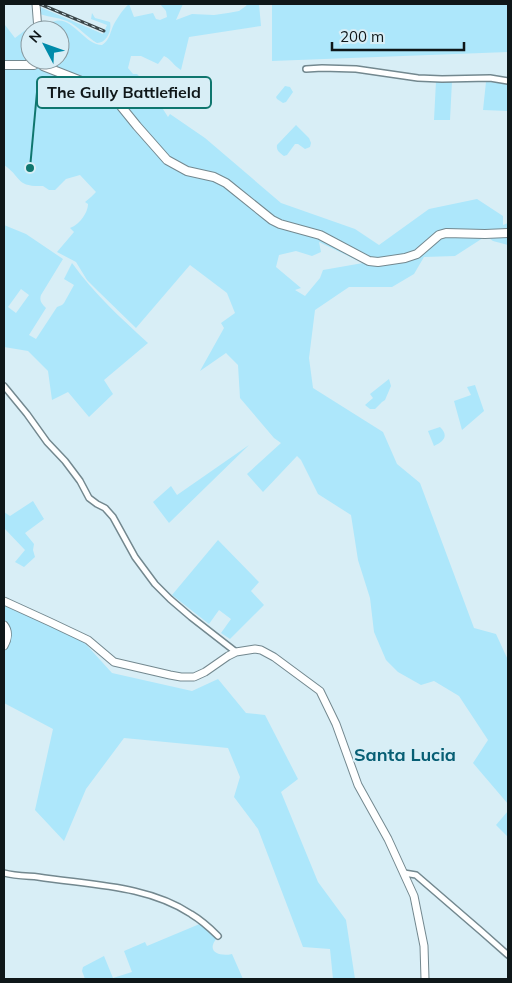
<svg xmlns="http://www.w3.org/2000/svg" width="512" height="983" font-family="Mulish,sans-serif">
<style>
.green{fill:#ade7fb;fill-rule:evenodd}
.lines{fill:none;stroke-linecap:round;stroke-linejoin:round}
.street-casing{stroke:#73888f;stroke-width:8}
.secondary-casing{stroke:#73888f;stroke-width:9}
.primary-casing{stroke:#73888f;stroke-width:10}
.street{stroke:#fff;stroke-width:5}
.secondary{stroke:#fff;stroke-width:7}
.primary{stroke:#fff;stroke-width:8}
.rail-casing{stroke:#3b4649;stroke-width:3}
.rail{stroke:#d8eef6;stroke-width:1;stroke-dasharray:4;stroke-linecap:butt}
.labels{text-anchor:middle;stroke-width:4.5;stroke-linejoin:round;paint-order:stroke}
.quarter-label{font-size:18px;font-weight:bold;fill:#075e74;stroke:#d8eef6}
.leader{fill:none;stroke:#0f766e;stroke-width:2}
.callout-dot{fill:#0f766e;stroke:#d8eef6;stroke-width:2}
.callout{fill:#d8eef6;stroke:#0f766e;stroke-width:2}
.callout-label{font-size:16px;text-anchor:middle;font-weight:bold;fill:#0f1719}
</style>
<rect width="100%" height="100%" fill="#d8eef6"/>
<path class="green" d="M129,4L134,17L153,13L156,19L160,20L167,17L166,11L160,4H183L176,20L192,14L214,15L228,13L239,11L246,6L247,4H259L261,26L189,37L181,70C173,65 171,59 164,56L158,64L141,56H131L128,68L133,74H137L147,84L168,117L170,114L205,138L281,203L355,229L379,245L429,209L477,199L503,216V225L508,223V228L497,229L489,235H508V245L493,241L486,236L455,256L424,257L414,274L392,287H349L315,310L309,358L313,388L383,432L397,464L420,483L474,628L496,634L508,660V804L473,763L488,740L459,696L434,681L421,685L398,672L386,660L374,632L370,598L358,560L351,515L318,494L301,460L297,456L263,492L247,474L281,443L274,438L240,398L238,365L226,353L200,371L224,328L221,323L235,313L227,293L190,265L136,328L99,292L87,280L76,262L57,252L74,232L70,228C79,225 88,213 88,204L85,202L91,197L96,192L80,175L66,179L55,190H49L43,186C15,187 22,177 4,165V69H19L34,66L103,93L117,107L133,129L164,162L206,176L204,171C170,166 152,141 133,116C127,108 121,99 113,92C94,78 68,78 51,62L52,60H60V30H48L52,22C71,13 84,45 102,45C110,40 110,32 114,24C118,17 123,9 129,4ZM319,242L363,263L323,270L320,278L305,296L295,290L301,288L276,267L279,255L296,251L312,256L321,252Z
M272,4H508V52L272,61Z
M40,7L103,34L107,25L91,19L92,13L95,18L110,22C112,30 107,43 97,43C88,38 81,29 71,23C60,17 51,18 40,14Z
M4,25H5L15,38L28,28C29,39 32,54 24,62L4,63Z
M436,81H452L450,120H434Z
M486,82L508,83V111L483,110Z
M285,86L290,87L293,92L286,102L283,103L277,99L276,97Z
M296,125L309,138L311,143L310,147L305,149L298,144H295L287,155L284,156C280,153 276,151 277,145Z
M4,225L26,234L63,259L41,295C39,301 42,304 46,308L29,335L36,339L57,307L62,305L64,303L74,285L64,279L72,263C94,294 121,318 148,343L104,380L113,394L89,417L68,392L52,400L48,371L28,351L4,347ZM21,289L29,295L16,313L8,307Z
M389,379L391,386L385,400L382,402L375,409H370L365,405L373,398L370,394Z
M475,385L484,411L462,430L454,401L471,395L467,387Z
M440,427C449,436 444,441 434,446L428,431Z
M249,445L169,523L153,502L171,486L177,495Z
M33,501L44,519L25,533L34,544L33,550L35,557L24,567L15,562L25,550L4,528V512L10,516Z
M218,540L259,582L251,591L264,605L230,639L221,633L231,619L219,610L209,624L172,595Z
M4,605L82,640L112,673L192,691L218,679L246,713L265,715L298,779L281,792L318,882L346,920L355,979H333L330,949L303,947L258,829L234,797L240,777L228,748L124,738L86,789L64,841L35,810L53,729L4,703Z
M508,811V837L496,825Z
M202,923L217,938C205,952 220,957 232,954L243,979H85L82,971L83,967L104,956L113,978L132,972L124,951L145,942L147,946Z"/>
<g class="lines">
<defs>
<path id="street" d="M306,69L322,68L356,69L418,78L442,79L490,78L508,81
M4,386L27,414L47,442L65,461L80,481L89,498L97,504L105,508L113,517L135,557L155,584L170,599L191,617L236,652
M4,873C15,876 27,876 38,877C89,885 147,885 191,914C201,920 210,928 218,936
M404,873L416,875L482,932L508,955"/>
<path id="secondary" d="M36,4L38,30
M4,601L50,622L88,640L114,662L170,675L181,677H194L205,672L228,656L236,652L255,649L261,650L274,657L320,691L336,724L358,785L388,839L414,896L424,946L425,979
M4,625C9,631 8,639 4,646"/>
<path id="primary" d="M4,65H34
M43,66L94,86L108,94L120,105L137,126L167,160L187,171L214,177L226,183L272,220L280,224L320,235L369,261L378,262L405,258L417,254L439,235L446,233L485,234L508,233"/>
</defs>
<use href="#street" class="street-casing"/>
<use href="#secondary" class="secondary-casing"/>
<use href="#primary" class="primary-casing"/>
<use href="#street" class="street"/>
<use href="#secondary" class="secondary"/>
<use href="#primary" class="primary"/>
<defs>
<path id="rail" d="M40,4L104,31"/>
</defs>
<use href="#rail" class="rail-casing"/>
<use href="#rail" class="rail"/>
</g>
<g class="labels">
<g class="quarter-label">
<text x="405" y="761">Santa Lucia</text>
</g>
</g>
<path class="leader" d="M30 168L37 92"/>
<circle class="callout-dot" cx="30" cy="168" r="5"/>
<rect class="callout" x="37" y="77" width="174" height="31" rx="5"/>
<g class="callout-label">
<text x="124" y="98">The Gully Battlefield</text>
</g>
<rect width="512" height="983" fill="none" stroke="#0f1719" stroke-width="10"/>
<g transform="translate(45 45) rotate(311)"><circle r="24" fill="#d8eef6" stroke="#88989e"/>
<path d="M0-4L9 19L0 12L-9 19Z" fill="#008baa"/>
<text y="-8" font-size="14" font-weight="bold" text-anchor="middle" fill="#0f1719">N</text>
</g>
<path d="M332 42v8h132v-8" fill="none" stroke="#0f1719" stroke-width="2.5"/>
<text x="340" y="42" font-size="15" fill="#0f1719" stroke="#d8eef6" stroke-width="4" paint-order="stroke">200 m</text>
</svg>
